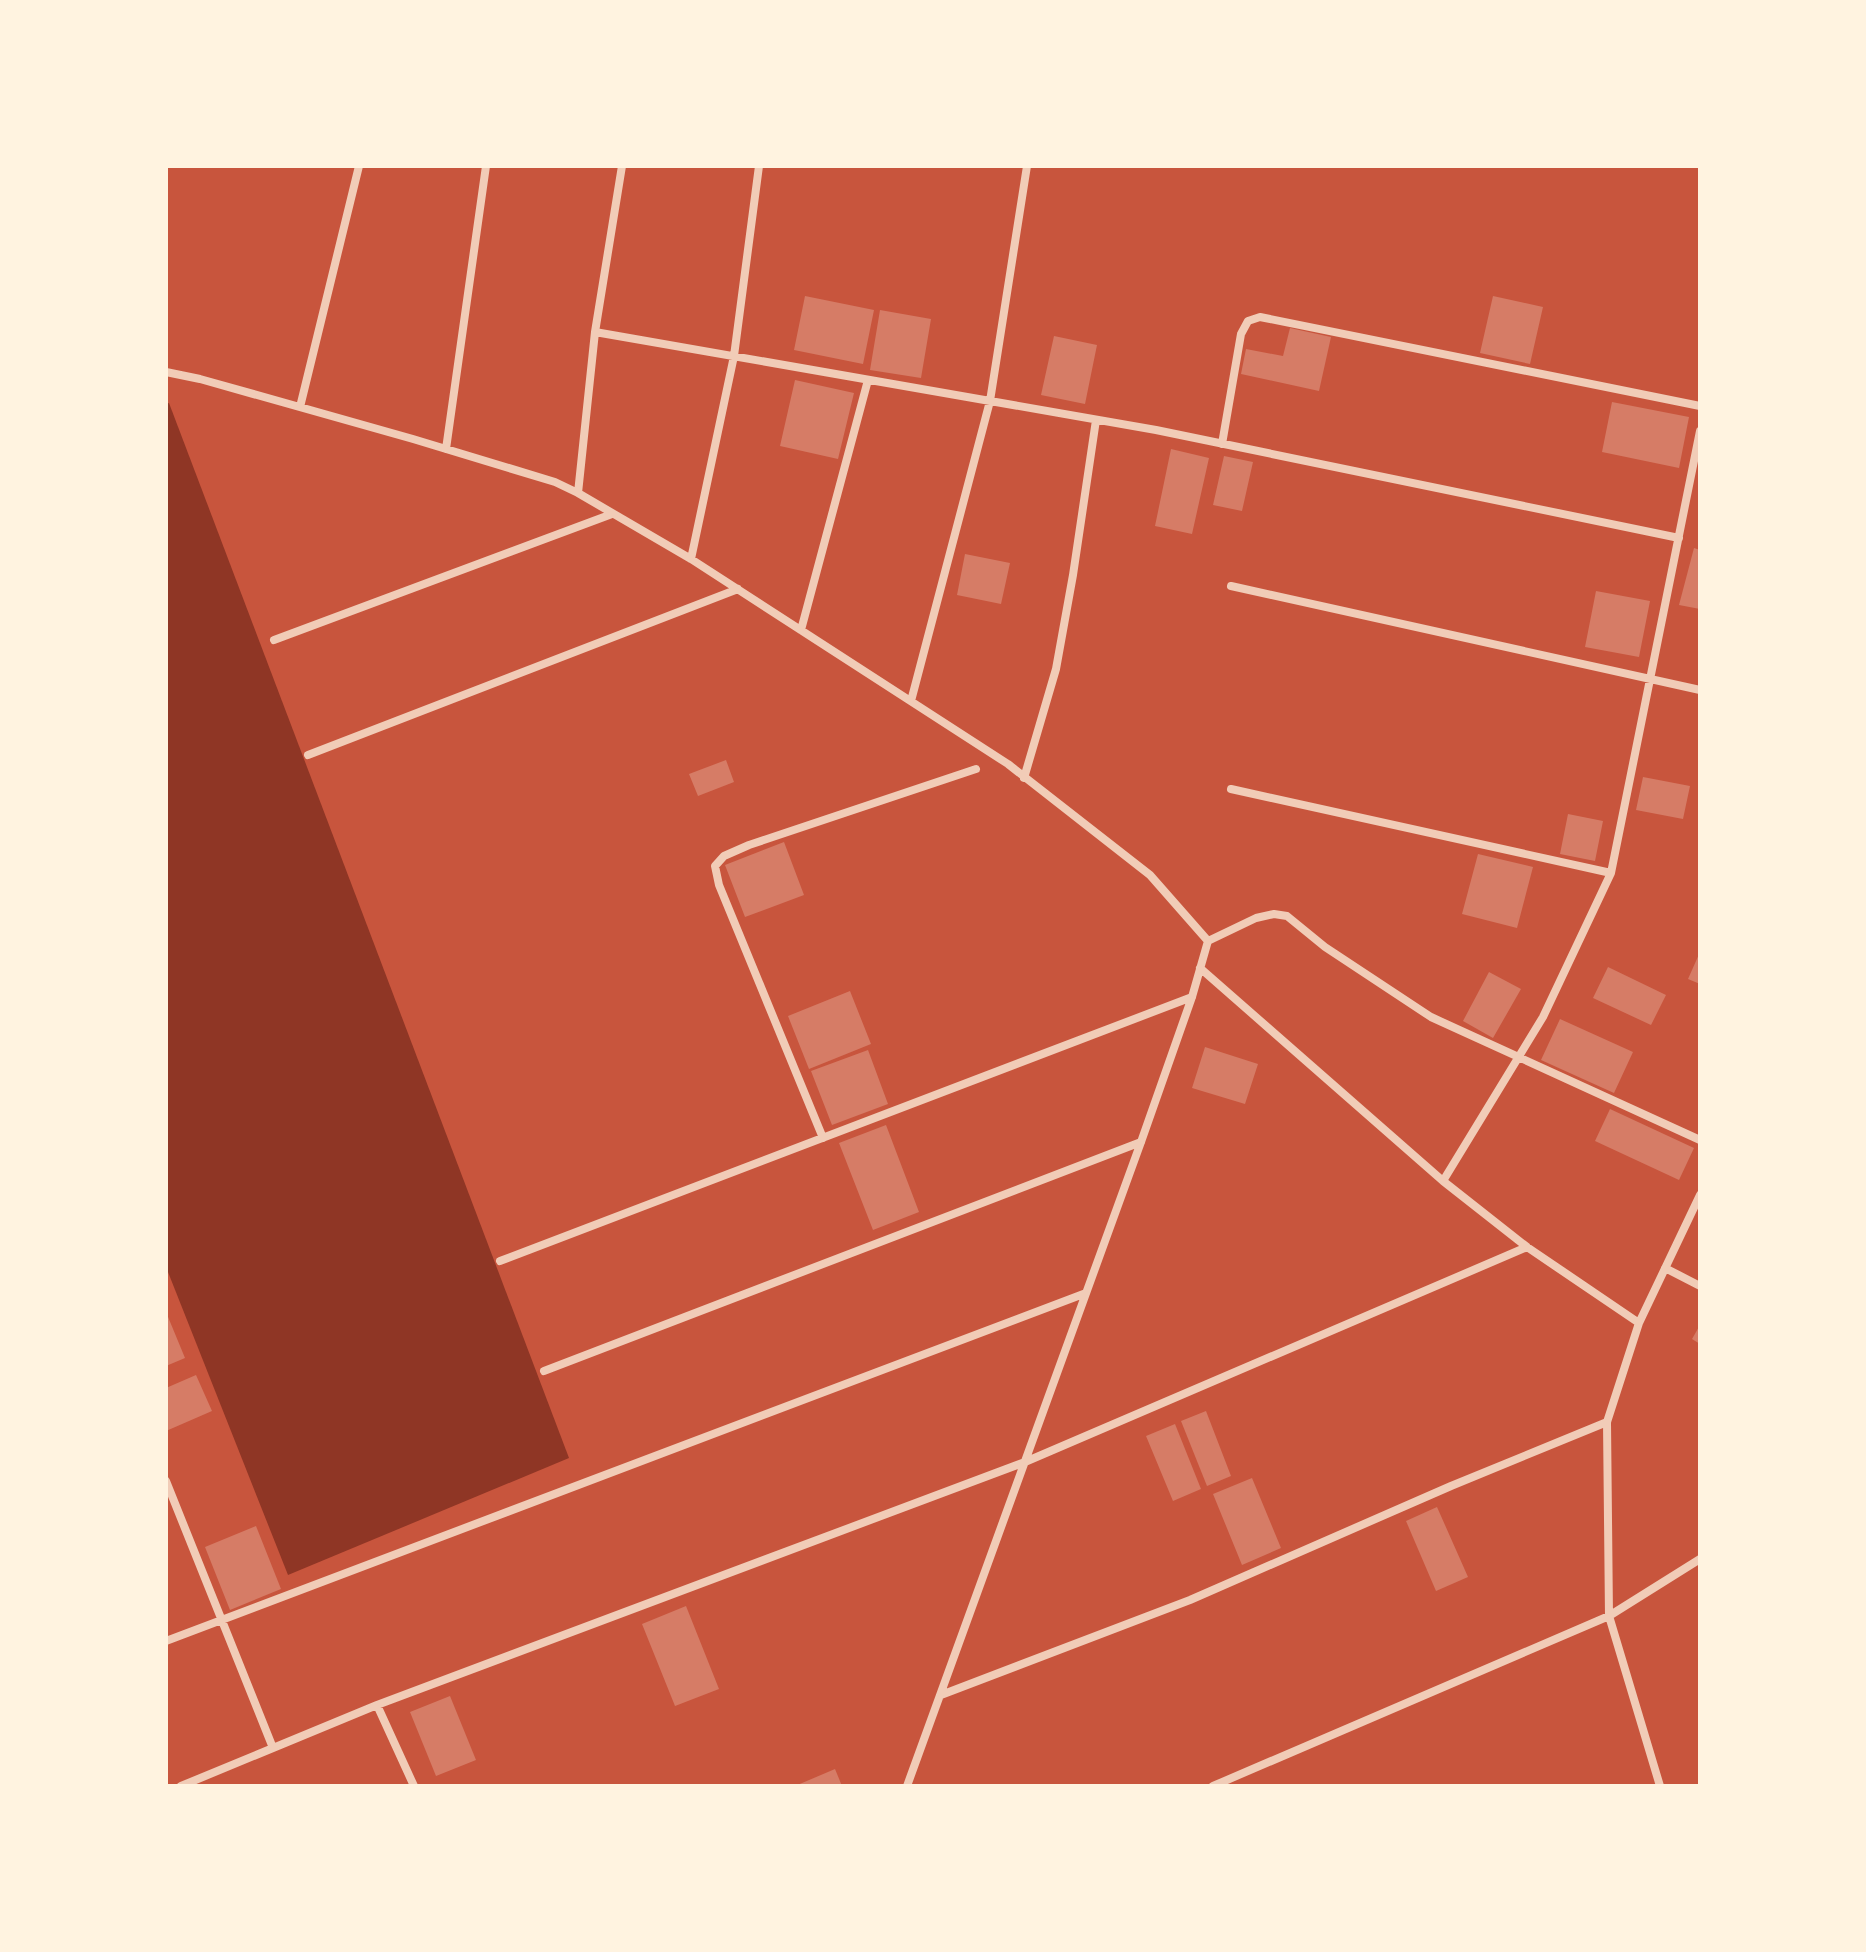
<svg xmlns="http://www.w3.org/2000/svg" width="1866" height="1952" font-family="'Noto Serif',serif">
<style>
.water{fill:#8f3625}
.building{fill:#d67c66}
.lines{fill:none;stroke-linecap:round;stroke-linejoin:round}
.minor{stroke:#f1ccb7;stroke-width:8}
</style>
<rect width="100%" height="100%" fill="#c8553d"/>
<path class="water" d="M169,403L569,1458L288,1575L166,1267V404Z"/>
<path class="building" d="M805,296L874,310L863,364L794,350Z
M1493,296L1543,307L1530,364L1480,353Z
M880,310L931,319L921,378L870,370Z
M1290,328L1331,337L1319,391L1241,374L1246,349L1283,356Z
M1054,336L1097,345L1085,404L1041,395Z
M795,380L854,393L838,459L780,446Z
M1612,402L1689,417L1679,468L1602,452Z
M1171,449L1209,458L1192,534L1155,526Z
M1224,456L1253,462L1242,511L1213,505Z
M1694,548L1700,550V609L1679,605Z
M965,554L1010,563L1001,604L957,595Z
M1596,591L1650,601L1639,657L1585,647Z
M726,760L734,782L698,796L689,774Z
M1643,777L1690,786L1683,819L1636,810Z
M1568,814L1603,821L1595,861L1560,854Z
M784,842L804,895L745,917L725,865Z
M1478,854L1533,867L1517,928L1462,914Z
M1700,952V984L1688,979Z
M1608,967L1666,995L1651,1025L1593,998Z
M1489,972L1521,989L1493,1038L1463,1021Z
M850,991L871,1044L809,1069L788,1016Z
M1560,1019L1633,1052L1614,1093L1541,1060Z
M1205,1047L1258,1064L1245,1104L1192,1088Z
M868,1050L888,1104L832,1125L811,1071Z
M1610,1109L1694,1148L1679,1180L1595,1141Z
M886,1125L919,1212L873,1230L839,1143Z
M166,1312L185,1358L166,1366Z
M1700,1325V1344L1692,1339Z
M196,1375L212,1411L166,1431V1388Z
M1206,1411L1231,1476L1207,1486L1181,1421Z
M1175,1424L1201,1489L1173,1501L1146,1436Z
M1252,1478L1281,1548L1242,1565L1213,1494Z
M1437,1507L1468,1577L1436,1591L1406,1521Z
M256,1526L281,1589L230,1610L205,1547Z
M686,1606L719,1689L675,1706L642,1624Z
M450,1696L476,1760L436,1776L410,1712Z
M835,1769L842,1786H795Z"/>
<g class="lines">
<path class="minor" d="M595,332L1156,430L1679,538
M166,372L200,379L413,439L555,482L578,493L691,559L1008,764L1150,875L1208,941L1192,997L1141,1142L907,1786
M300,407L359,166
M1222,444L1241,334L1248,321L1260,317L1700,406
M446,449L486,166
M578,493L595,332L622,166
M691,559L734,356L759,166
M1231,586L1700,690
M801,630L868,380
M274,640L612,514
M911,701L990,401L1027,166
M308,755L738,589
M1024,778L1056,669L1073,575L1096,420
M1231,789L1611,873
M1208,941L1256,918L1274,914L1287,916L1325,947L1431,1017L1700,1140
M1200,968L1443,1181L1527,1247L1639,1323
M823,1138L719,885L715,866L724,856L749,845L976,769
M1443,1181L1543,1017L1611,873L1700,431
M500,1261L1192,997
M1665,1268L1700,1286
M544,1371L1141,1142
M166,1481L273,1748
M166,1641L1086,1293
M941,1695L1190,1600L1451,1486L1607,1422
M377,1705L414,1786
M181,1786L377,1705L1025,1462L1527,1247
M1213,1786L1609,1616L1700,1559
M1660,1786L1609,1616L1607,1422L1639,1323L1700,1195"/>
</g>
<rect width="1866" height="1952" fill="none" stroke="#fff3e0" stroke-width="336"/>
</svg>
